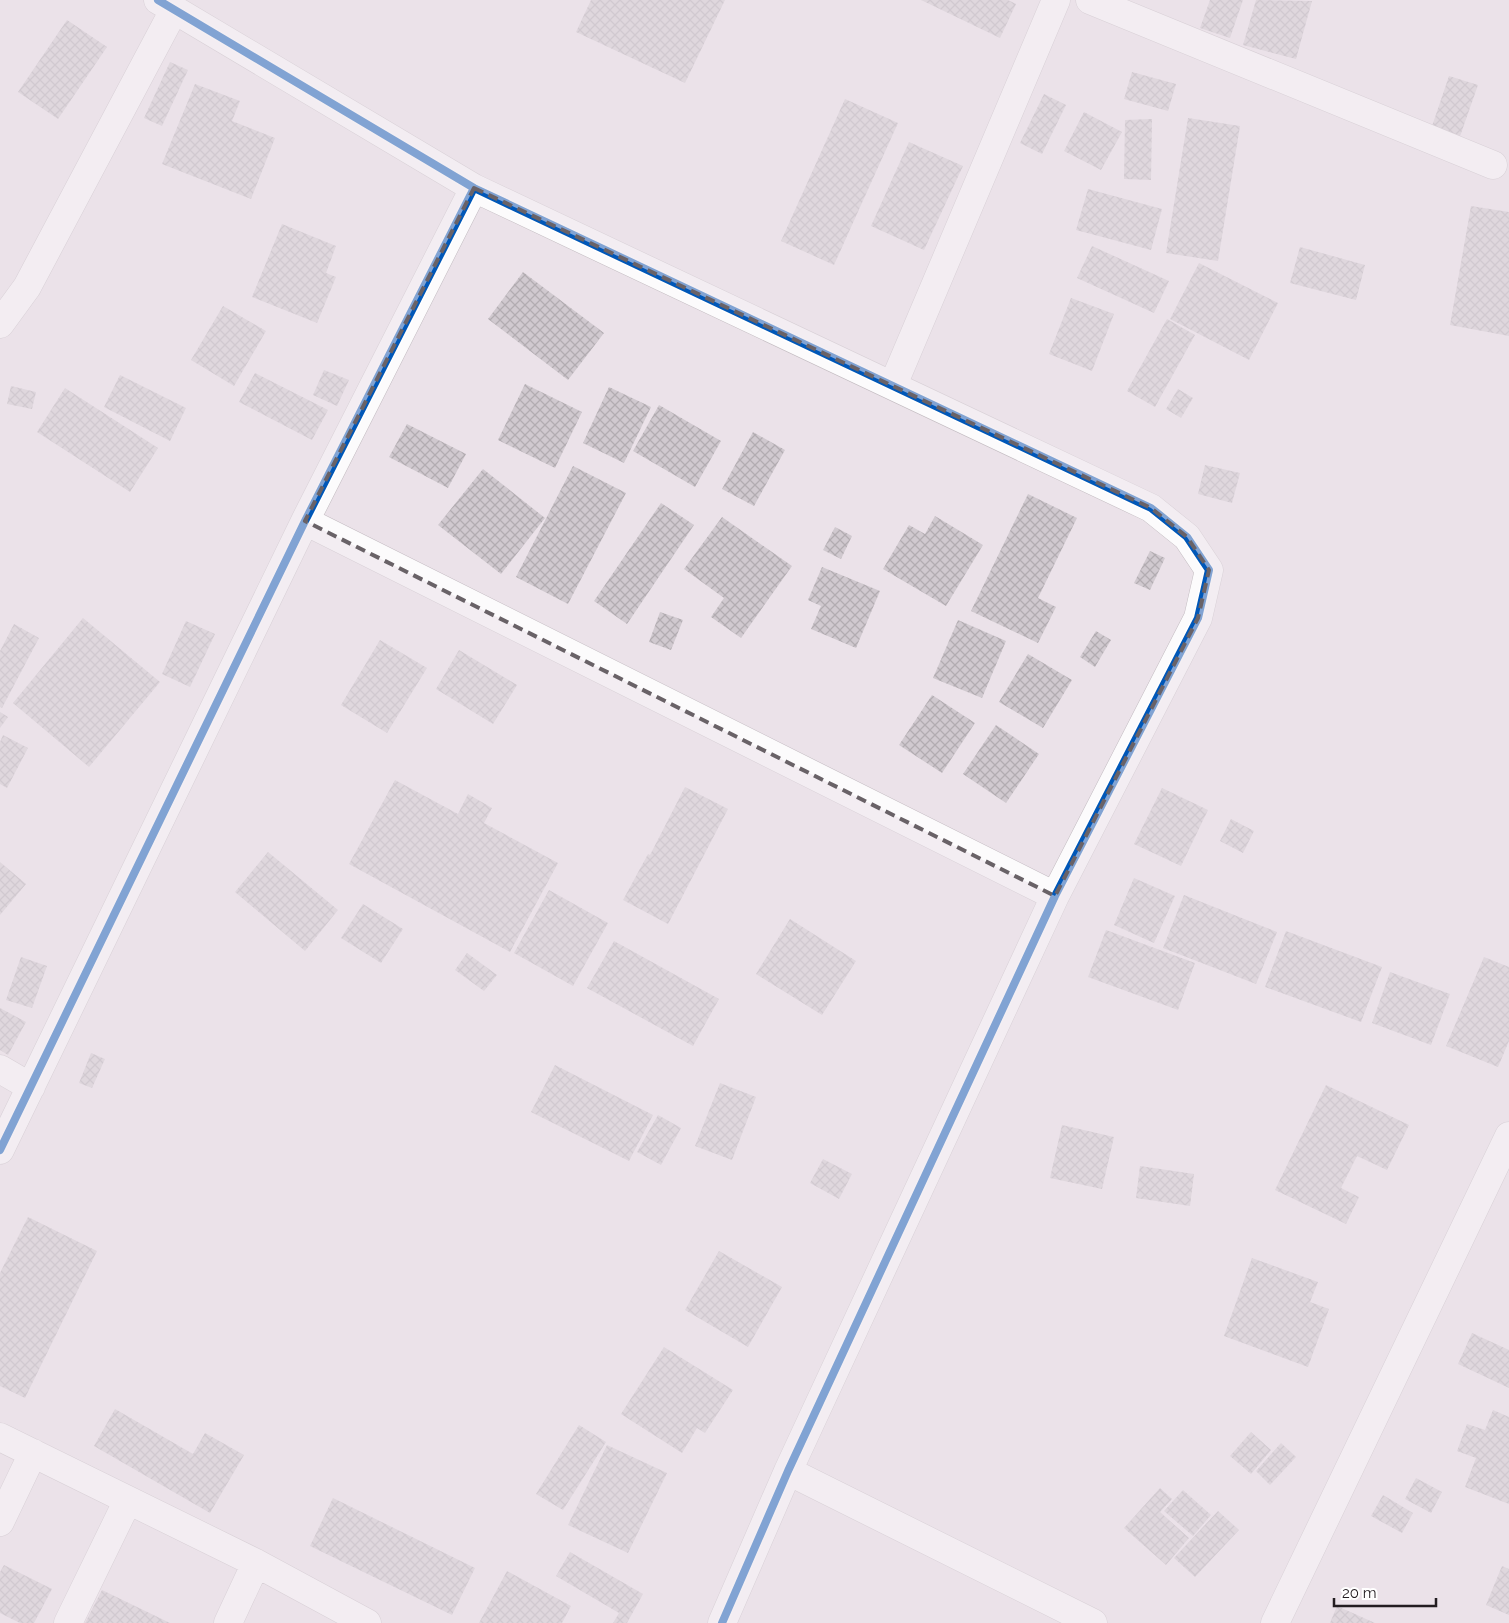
<svg xmlns="http://www.w3.org/2000/svg" width="1509" height="1623" font-family="Raleway,sans-serif">
<style>
.building{fill:url(#building-cross-hatch)}
.lines{fill:none;stroke-linecap:round;stroke-linejoin:round}
.minor-casing{stroke:#c2bbc0;stroke-width:29}
.minor{stroke:#fcfbfc;stroke-width:28}
.cycleway-casing{stroke:#fff;stroke-width:11}
.cycleway{stroke:#0057b8;stroke-width:8}
.marked{fill:none;stroke:#696267;stroke-width:4;stroke-dasharray:10 6;stroke-linejoin:round}
</style>
<defs>
<pattern id="building-cross-hatch" width="8" height="8" patternUnits="userSpaceOnUse" patternTransform="scale(1.25)"><rect width="8" height="8" fill="#d0c9cf"/><path d="M0 0l8 8M0 8l8-8" fill="none" stroke="#b2acb1"/></pattern>
</defs>
<rect width="100%" height="100%" fill="#ebe2e9"/>
<path class="building" d="M591,0H725L685,83L576,32Z
M921,0H1008L1016,4L1000,38Z
M1210,0H1243L1230,38L1200,28Z
M1256,0L1312,1L1296,59L1243,45Z
M67,20L107,47L58,119L18,92Z
M170,62L188,70L162,126L144,118Z
M1132,72L1176,84L1168,111L1124,99Z
M1449,76L1478,85L1458,142L1430,132Z
M195,84L240,101L232,121L275,138L251,199L162,164Z
M1044,94L1066,105L1042,154L1020,143Z
M845,99L898,123L834,265L781,241Z
M1084,112L1122,132L1101,170L1064,151Z
M1188,118L1240,126L1218,261L1166,253Z
M1152,119L1151,180L1124,179L1125,120Z
M909,142L963,166L924,250L871,226Z
M1088,189L1162,209L1151,250L1076,230Z
M1471,206L1509,212V336L1450,325Z
M282,224L336,246L326,273L336,277L317,323L252,297Z
M1092,246L1169,281L1154,313L1077,278Z
M1300,247L1365,265L1356,300L1290,283Z
M1199,263L1278,303L1249,360L1170,319Z
M523,272L604,333L568,380L488,319Z
M1071,298L1114,314L1092,371L1049,354Z
M223,306L266,331L234,386L191,360Z
M1167,319L1195,335L1155,407L1127,391Z
M324,370L349,380L337,406L313,395Z
M255,373L328,410L312,440L239,402Z
M120,375L186,408L170,441L104,407Z
M525,384L582,412L555,468L498,440Z
M11,386L36,392L32,409L7,404Z
M609,387L651,407L624,463L583,443Z
M65,388L158,448L130,492L37,432Z
M1178,389L1193,398L1181,418L1166,409Z
M659,405L721,441L695,487L633,451Z
M407,424L466,454L448,488L389,457Z
M753,432L785,450L754,506L722,489Z
M1205,465L1240,473L1232,503L1198,494Z
M573,466L626,493L568,604L516,577Z
M483,469L545,518L501,574L438,525Z
M1028,494L1077,518L1038,598L1056,607L1038,643L971,611Z
M661,503L694,525L627,624L594,601Z
M935,516L983,545L946,606L883,569L909,525L925,534Z
M722,517L792,566L741,638L711,617L724,598L684,569Z
M835,527L852,536L841,559L823,550Z
M1150,551L1165,558L1150,590L1134,583Z
M822,567L880,591L856,648L811,629L821,606L808,600Z
M660,612L683,620L671,650L649,642Z
M83,618L160,682L89,767L13,703Z
M958,620L1006,641L982,698L933,678Z
M186,621L215,634L190,687L162,674Z
M14,624L39,638L2,708L0,707V651Z
M1096,631L1111,640L1095,667L1080,657Z
M380,640L427,668L387,733L341,705Z
M459,650L517,685L493,724L436,689Z
M1028,654L1072,680L1043,728L999,702Z
M932,695L975,723L942,773L899,745Z
M0,712L8,717L0,728Z
M996,725L1039,754L1006,803L963,774Z
M3,735L28,748L7,788L0,784V742Z
M395,780L458,814L468,794L492,808L484,823L558,863L510,952L349,864Z
M685,787L728,809L668,924L623,900L648,854L650,855Z
M1162,788L1208,810L1181,866L1134,844Z
M1231,819L1254,831L1243,853L1220,841Z
M268,852L338,910L305,951L235,892Z
M0,862L26,884L0,915Z
M1134,878L1175,896L1154,943L1114,925Z
M549,890L608,923L573,986L514,953Z
M1184,895L1277,932L1256,984L1163,948Z
M363,904L403,929L381,963L341,938Z
M790,919L856,961L822,1015L756,974Z
M1106,930L1195,963L1178,1010L1088,977Z
M1286,931L1382,967L1361,1022L1265,987Z
M614,941L719,999L693,1046L587,988Z
M467,953L497,975L484,991L455,970Z
M21,957L47,966L32,1008L6,1000Z
M1484,957L1509,967V1041L1498,1067L1446,1046Z
M1390,972L1450,994L1431,1045L1372,1023Z
M0,1008L26,1022L8,1055L0,1050Z
M91,1053L105,1059L92,1088L79,1083Z
M555,1065L653,1115L629,1161L531,1112Z
M720,1083L756,1097L732,1160L695,1146Z
M1326,1085L1409,1125L1387,1170L1357,1156L1341,1188L1359,1197L1346,1224L1275,1190Z
M658,1115L681,1128L661,1165L637,1152Z
M1062,1125L1114,1137L1102,1189L1050,1178Z
M823,1159L852,1174L839,1199L810,1183Z
M1140,1166L1194,1174L1190,1206L1136,1198Z
M28,1217L97,1251L25,1398L0,1386V1273Z
M719,1251L782,1287L748,1347L685,1310Z
M1252,1258L1318,1282L1310,1302L1329,1309L1308,1367L1224,1336Z
M1472,1333L1509,1350V1388L1458,1364Z
M664,1347L733,1390L705,1433L697,1428L682,1453L621,1414Z
M115,1409L193,1454L205,1433L244,1455L210,1513L94,1446Z
M1493,1410L1509,1417V1504L1465,1487L1476,1458L1457,1451L1467,1424L1485,1430Z
M579,1425L606,1442L563,1510L536,1494Z
M1251,1432L1271,1450L1251,1474L1230,1456Z
M1281,1443L1296,1457L1270,1485L1256,1471Z
M607,1445L667,1473L628,1553L568,1525Z
M1416,1478L1442,1492L1431,1513L1405,1499Z
M1160,1488L1172,1499L1160,1512L1189,1538L1166,1565L1124,1528Z
M1183,1490L1211,1515L1193,1536L1164,1511Z
M1383,1495L1413,1513L1402,1533L1371,1516Z
M333,1498L475,1568L452,1615L310,1546Z
M1218,1511L1239,1530L1195,1577L1174,1558Z
M570,1552L643,1594L627,1623H613L619,1613L556,1576Z
M4,1565L52,1589L34,1623H20L0,1613V1572Z
M1502,1566L1509,1569V1615L1486,1605Z
M507,1571L571,1606L562,1623H479Z
M102,1590L170,1623H85Z
M1337,1606L1375,1623H1330Z"/>
<g class="lines">
<defs>
<path id="minor" d="M158,0L474,188L1151,508L1187,537L1209,570L1198,618L1055,896L788,1471L722,1623
M1090,0L1493,165
M0,324L27,287L174,10
M893,385L1056,0
M305,521L1055,896
M0,1069L31,1087
M0,1150L305,521L474,188
M0,1437L256,1563L367,1623
M788,1471L1093,1623
M0,1522L33,1453
M68,1623L128,1500
M228,1623L256,1563
M1275,1623L1509,1136"/>
</defs>
<use href="#minor" class="minor-casing"/>
<use href="#minor" class="minor"/>
<defs>
<path id="cycleway" d="M158,0L474,188L1151,508L1187,537L1209,570L1198,618L1055,896L788,1471L722,1623
M0,1150L305,521L474,188"/>
</defs>
<use href="#cycleway" class="cycleway-casing"/>
<use href="#cycleway" class="cycleway"/>
</g>
<path d="M0 0H1509V1623H0ZM474,188L1151,508L1187,537L1209,570L1198,618L1055,896L305,521Z" fill="#ebe2e9" fill-opacity=".55" fill-rule="evenodd"/>
<path class="marked" d="M474,188L1151,508L1187,537L1209,570L1198,618L1055,896L305,521Z"/>
<path d="M1334 1598v8h102v-8" fill="none" stroke="#231d21" stroke-width="2.5"/>
<text x="1342" y="1598" font-size="15" fill="#231d21" stroke="#ffffff" stroke-width="4" paint-order="stroke">20 m</text>
</svg>
